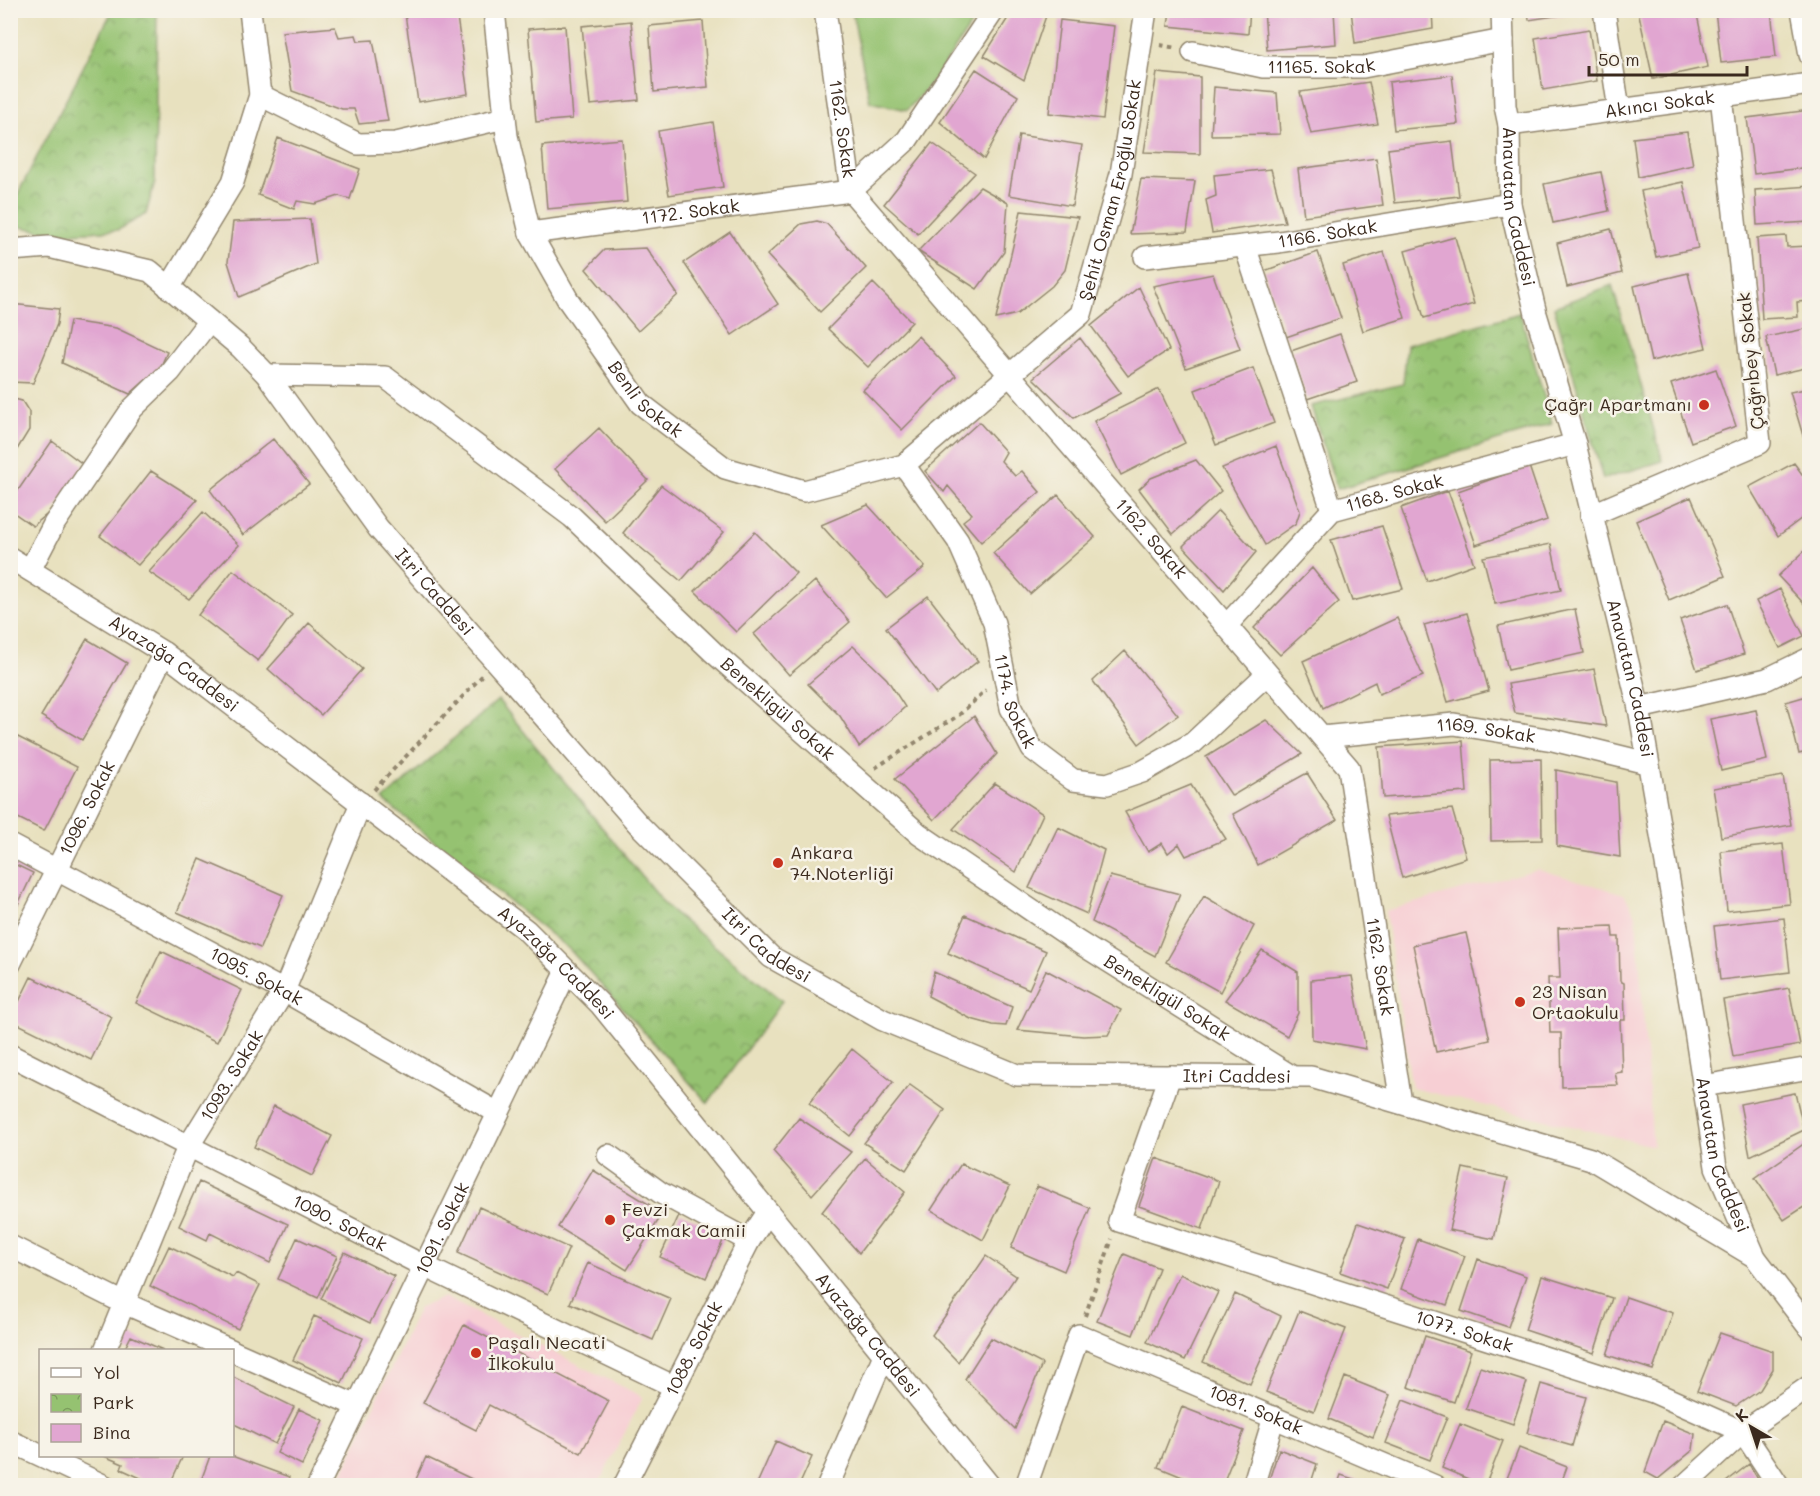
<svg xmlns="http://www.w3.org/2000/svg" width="1820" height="1496" font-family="Mali,sans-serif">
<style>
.built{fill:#f7cfd4}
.grass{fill:#95c271;stroke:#687648;stroke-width:1.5}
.park{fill:url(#park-crowns);stroke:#687648;stroke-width:1.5}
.building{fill:#e1a6d1}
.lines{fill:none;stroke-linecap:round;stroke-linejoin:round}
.minor-casing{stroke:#92866e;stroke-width:24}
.path{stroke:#92866e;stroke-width:4;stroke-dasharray:4.5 4.5;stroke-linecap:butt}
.minor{stroke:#fff;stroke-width:21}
.poi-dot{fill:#c8321e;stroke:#f7f3e8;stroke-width:2}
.labels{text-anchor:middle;stroke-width:5;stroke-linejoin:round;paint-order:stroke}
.street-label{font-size:18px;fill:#3b2a1e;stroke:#f7f3e8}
.poi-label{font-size:18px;fill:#3b2a1e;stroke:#f7f3e8;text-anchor:start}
</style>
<defs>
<pattern id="park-crowns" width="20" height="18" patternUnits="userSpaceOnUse" patternTransform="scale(1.5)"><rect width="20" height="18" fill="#95c271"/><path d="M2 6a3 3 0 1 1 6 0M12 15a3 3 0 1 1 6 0" fill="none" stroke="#7b9e5c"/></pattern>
</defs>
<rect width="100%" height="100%" fill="#f7f3e8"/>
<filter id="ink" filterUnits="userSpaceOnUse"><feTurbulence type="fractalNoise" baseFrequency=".0167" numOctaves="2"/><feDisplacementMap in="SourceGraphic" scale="12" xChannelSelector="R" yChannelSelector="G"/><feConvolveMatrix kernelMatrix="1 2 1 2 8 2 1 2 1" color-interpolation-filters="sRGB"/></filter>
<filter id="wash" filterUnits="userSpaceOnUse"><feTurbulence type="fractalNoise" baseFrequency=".008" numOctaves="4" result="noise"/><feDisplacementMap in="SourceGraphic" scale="24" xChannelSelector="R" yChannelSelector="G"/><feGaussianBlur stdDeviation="1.35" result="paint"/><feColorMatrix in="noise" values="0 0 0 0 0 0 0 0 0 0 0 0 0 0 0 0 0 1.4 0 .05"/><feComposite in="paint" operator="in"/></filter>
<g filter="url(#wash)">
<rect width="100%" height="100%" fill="#e8e1bf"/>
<path class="built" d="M1538,869L1624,894L1636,915L1653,1146L1412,1088L1385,911Z
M444,1297L643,1397L598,1485L337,1486L419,1308Z"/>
<path class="grass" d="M852,11H980L935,79L907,110L870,102Z"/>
<path class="park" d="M112,11H157L155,181L146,214L118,230L56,234L11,225V207Z
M1612,285L1663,461L1603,479L1554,307Z
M1520,313L1552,424L1337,489L1311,406L1403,384L1407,345Z
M498,700L667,907L782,1001L708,1103L570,950L383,800Z"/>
<g id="blocks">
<path class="building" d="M427,10H456L468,94L418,102L405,14Z
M1013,10H1040L1047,13L1024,80L984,56Z
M1170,10H1250L1248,34L1168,26Z
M1264,10H1334L1336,44L1267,50Z
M1351,10H1432L1433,29L1355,43Z
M1528,10H1580V12L1529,20Z
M1638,10H1696L1708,67L1653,79Z
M1715,10H1771L1776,57L1721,63Z
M1060,20L1114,26L1103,119L1049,113Z
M631,21L639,100L590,105L582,26Z
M703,21L708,87L654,92L649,26Z
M565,26L572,119L536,122L528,29Z
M335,27L339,37L356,35L358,41L373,40L388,121L359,124L354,109H342L292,91L282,32Z
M1589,29L1597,81L1543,90L1535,38Z
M976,69L1018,96L984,159L940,122Z
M1157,73L1200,77V154L1144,152Z
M1452,75L1458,124L1394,130L1389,82Z
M1369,82L1378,124L1311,134L1300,92Z
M1214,87L1277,93L1280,134L1211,135Z
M1810,110V167L1754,174L1747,118Z
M713,122L723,187L669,195L658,131Z
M1687,132L1693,165L1638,177L1633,138Z
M1019,135L1082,145L1072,206L1009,195Z
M278,138L360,169L350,199L339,196L315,204L297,201L294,209L258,195Z
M622,139L627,202L547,209L542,146Z
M1452,141L1459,196L1395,203L1388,149Z
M932,143L975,173L918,234L884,204Z
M1376,158L1383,205L1304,216L1298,169Z
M1271,169L1285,222L1212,233L1206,200L1216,196L1214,175Z
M1601,172L1609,211L1553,223L1544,184Z
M1141,179L1195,181L1187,232L1130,234Z
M1683,182L1698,248L1656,257L1641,191Z
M1810,186V222L1757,225L1755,190Z
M980,187L1008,203L1004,252L977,289L918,251Z
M1021,211L1078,217L1065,270L1052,286L1017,314L996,319Z
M310,219L316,264L239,297L228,262L233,222Z
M817,221L827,224L866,268L820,312L767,255L801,224Z
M1611,229L1622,273L1567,287L1557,243Z
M730,232L778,304L732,335L684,263Z
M1786,236L1787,247L1810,246V301L1797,302L1798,317L1762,319L1757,238Z
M1455,237L1474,304L1424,318L1405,251Z
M646,248L678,295L638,331L586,269L604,250Z
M1318,252L1341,318L1286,337L1264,271Z
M1384,252L1405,318L1363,331L1343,265Z
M1688,273L1706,348L1651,361L1634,286Z
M1213,274L1240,349L1186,368L1153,286Z
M873,283L912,322L868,367L828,329Z
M1139,287L1169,350L1128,376L1091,326Z
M10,304L59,309L57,324L33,383L10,382Z
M70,321L116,328L167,352L161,366L130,394L62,363Z
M1810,328V367L1774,375L1766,337Z
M1340,334L1357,382L1307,399L1291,351Z
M918,336L956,376L902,430L863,390Z
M1080,338L1121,393L1074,418L1033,378Z
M1253,368L1274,423L1216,445L1195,390Z
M1716,369L1736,426L1691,442L1671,384Z
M1810,388V448L1807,449L1790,392Z
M1159,389L1185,443L1121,475L1094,421Z
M10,398L22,401L29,412V430L10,461Z
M979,422L1006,452L1001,461L1015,476L1022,471L1040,492L981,542L963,521L972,514L948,486L944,492L925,471Z
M599,428L648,480L605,521L555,469Z
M273,439L309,484L243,535L210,490Z
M52,441L84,465L58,505L33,526L10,510V502Z
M1276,446L1300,511L1296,523L1265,545L1222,468Z
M1196,460L1221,491L1173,534L1139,489L1151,478Z
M1794,463L1810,485V512L1778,536L1749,487Z
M1529,466L1547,520L1476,545L1458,491Z
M151,471L197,500L138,565L100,536Z
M661,485L724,532L681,581L623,533Z
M1448,491L1474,564L1427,581L1401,508Z
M1058,495L1095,537L1030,594L993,553Z
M1691,497L1725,576L1669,600L1636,521Z
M868,505L925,567L886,598L821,525Z
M1218,511L1256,552L1224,590L1183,546Z
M203,512L239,545L189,599L149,572Z
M1382,526L1403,589L1352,601L1331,540Z
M755,532L796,573L736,632L695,591Z
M1551,544L1561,590L1495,604L1483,557Z
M1810,546V610L1778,576Z
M1312,568L1339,602L1280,655L1254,628Z
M233,570L292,615L258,661L198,615Z
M815,581L850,622L789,675L754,634Z
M1780,589L1804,636L1780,648L1756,601Z
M928,596L978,661L936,694L886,628Z
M1727,604L1744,654L1697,670L1680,620Z
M1575,609L1584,653L1508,670L1498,626Z
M1467,613L1489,691L1448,702L1424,625Z
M1397,618L1423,676L1379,694L1375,682L1323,708L1303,661Z
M309,623L362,669L321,715L268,669Z
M87,639L127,663L82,740L41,716Z
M853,646L887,679L905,707L859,747L840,716L808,684Z
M1125,651L1178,715L1139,744L1093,681Z
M1594,669L1606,726L1515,713L1508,684Z
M1810,695V751L1799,754L1786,702Z
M1756,710L1767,760L1721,771L1710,719Z
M974,716L997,754L934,820L895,779Z
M1266,720L1302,754L1232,796L1206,757Z
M10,733L77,767L44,831L10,814Z
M1463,741L1467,792L1383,798L1379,747Z
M1541,759L1542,840L1491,841L1490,760Z
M1556,770L1616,782L1620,857L1557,846Z
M1307,773L1337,820L1258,865L1233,814Z
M1783,776L1791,825L1721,837L1713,788Z
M995,783L1043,814L1016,872L953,829Z
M1191,785L1226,839L1186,856L1179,844L1168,853L1162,843L1148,852L1125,812Z
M1452,809L1466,858L1402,878L1386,816Z
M1058,827L1104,850L1087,914L1029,888Z
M1783,844L1790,904L1727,911L1721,851Z
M200,859L283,895L260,948L177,912Z
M10,862L33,873L10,921Z
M1110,876L1180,894L1155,956L1092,922Z
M1204,896L1254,926L1220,992L1166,962Z
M965,915L1046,951L1029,989L948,953Z
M1784,918L1790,972L1720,980L1714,926Z
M1612,926L1613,937H1619L1620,981L1624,983L1625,1020H1620L1622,1072L1615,1073L1618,1085L1562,1087L1561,1033H1550L1548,978H1560L1558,928Z
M1466,933L1490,1040L1436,1052L1413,945Z
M1262,950L1298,972V1013L1287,1036L1225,1000Z
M161,951L242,990L217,1042L136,1003Z
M1046,970L1121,1010L1108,1035L1083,1036L1017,1030Z
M934,972L1012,1007L1006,1026L993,1025L971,1019L928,996Z
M1352,976L1366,1049L1312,1039L1311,980Z
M31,977L112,1017L91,1060L10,1020Z
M1789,988L1800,1045L1733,1057L1723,1000Z
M852,1049L893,1082L850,1136L809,1103Z
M910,1085L945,1110L906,1170L864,1143Z
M1795,1093L1804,1130L1750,1156L1740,1104Z
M274,1106L332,1136L312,1176L254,1147Z
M799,1118L851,1152L812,1195L773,1151Z
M1808,1141L1810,1203L1784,1220L1755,1178Z
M865,1158L905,1192L859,1253L822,1212Z
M1156,1158L1219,1181L1202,1229L1139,1206Z
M961,1164L1010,1186L983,1240L931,1210Z
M1463,1168L1508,1178L1494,1239L1449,1230Z
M593,1170L663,1213L627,1270L558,1227Z
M199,1182L288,1224L270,1263L210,1233L207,1240L179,1226Z
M1037,1186L1090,1208L1064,1271L1011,1248Z
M479,1207L569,1248L548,1294L458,1253Z
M680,1213L726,1234L706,1278L660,1257Z
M1358,1223L1405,1239L1387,1289L1340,1272Z
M297,1238L337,1256L318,1298L278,1279Z
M1418,1239L1465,1256L1447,1305L1401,1289Z
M169,1246L233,1277L236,1273L260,1285L238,1329L150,1286Z
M344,1252L394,1276L370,1323L321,1299Z
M1124,1254L1159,1268L1133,1335L1097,1321Z
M986,1256L1016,1276L958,1362L932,1335Z
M1478,1259L1526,1276L1508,1327L1461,1311Z
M588,1263L671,1299L653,1340L570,1303Z
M1180,1274L1218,1292L1185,1360L1147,1342Z
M1542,1276L1612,1298L1594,1353L1525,1330Z
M1235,1294L1281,1316L1250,1384L1203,1362Z
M1626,1297L1673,1313L1653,1370L1607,1355Z
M1299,1311L1346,1329L1314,1411L1266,1392Z
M314,1316L363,1338L342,1383L293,1360Z
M464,1325L609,1401L581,1453L489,1405L476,1430L423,1403Z
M1720,1333L1773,1351V1369L1760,1390L1736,1406L1697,1391Z
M131,1336L163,1350H124Z
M1425,1336L1471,1351L1454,1402L1408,1387Z
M991,1338L1042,1364L1015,1429L965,1379Z
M1480,1367L1527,1382L1513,1424L1466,1408Z
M233,1377L294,1407L275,1444L232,1423Z
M1345,1377L1390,1395L1373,1437L1329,1419Z
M1541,1384L1586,1397L1572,1446L1527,1433Z
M1403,1400L1447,1417L1430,1460L1386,1443Z
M1182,1407L1244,1431L1222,1486H1204L1158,1467Z
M299,1409L323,1420L302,1465L277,1453Z
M1663,1421L1695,1434L1693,1450L1658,1479L1645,1472Z
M1460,1424L1503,1441L1485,1486L1442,1468Z
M776,1441L812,1457L799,1486H756Z
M1519,1448L1567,1467L1560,1486H1504Z
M1279,1449L1317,1464L1310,1486H1267Z
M104,1456H183L169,1486H158L121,1469L123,1464Z
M210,1456H232L289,1477L286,1486H199Z
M426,1457L486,1486H413Z
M1749,1464L1762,1486H1721Z
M1341,1475L1372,1485V1486H1337Z"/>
</g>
</g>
<g filter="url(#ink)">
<use href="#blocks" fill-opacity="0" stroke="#92866e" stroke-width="1.5"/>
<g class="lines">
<defs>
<g id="minor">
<path id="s1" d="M494,10L507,136L530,233L568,300L641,404L725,468L804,491L904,465L1081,314L1121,174L1146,10"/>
<path id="s2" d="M825,10L851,191L1349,768L1401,1103"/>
<path id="s3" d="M1502,10L1505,106L1509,125L1510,204L1536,314L1575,444L1639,708L1695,1031L1716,1167L1755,1257L1810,1329"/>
<path d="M1604,10L1619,110"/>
<path d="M1802,10L1810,55"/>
<path id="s4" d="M1193,52L1263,67H1363L1503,40"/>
<path d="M260,95L358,144L396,143L505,118"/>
<path id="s5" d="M1509,125L1810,84"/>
<path d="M851,191L907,140L994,10"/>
<path id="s6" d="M530,233L851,191"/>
<path d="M1245,246L1332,510"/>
<path id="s7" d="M10,250L49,247L150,271L240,347L267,375L378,528L639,825L771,957L883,1020L1017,1075L1311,1077L1591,1159L1755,1257"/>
<path id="s8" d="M1145,257L1279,242L1510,204"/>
<path d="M169,288L233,182L260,95L250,10"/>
<path id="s9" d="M267,375L385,377L572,517L713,652L919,834L1075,940L1291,1076"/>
<path id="s10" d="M904,465L958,541L994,623L1011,708L1032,749L1073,780L1107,784L1142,772L1193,743L1267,674"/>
<path d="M1591,515L1760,443L1721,96"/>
<path id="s11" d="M10,558L164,653L526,930L600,1004L990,1486"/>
<path d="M30,570L54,524L132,409L170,372L209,321"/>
<path id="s12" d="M1226,626L1332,510L1575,444"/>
<path d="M1639,708L1767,679L1810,658"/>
<path id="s13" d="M1322,737L1454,724L1553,740L1647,763"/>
<path id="s14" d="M10,845L284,991L498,1113"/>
<path id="s15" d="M10,964L164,653"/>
<path id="s16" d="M10,1055L424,1266L673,1386"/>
<path id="s17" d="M1170,1076L1119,1221L1653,1392L1743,1432L1779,1486"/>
<path d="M1703,1086L1810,1068"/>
<path d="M608,1155L661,1193L749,1241"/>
<path d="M10,1246L124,1303L231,1350"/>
<path id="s18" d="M105,1350L188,1147L284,991L361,803"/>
<path d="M232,1351L357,1406"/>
<path d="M10,1441L105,1486"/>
<path id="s19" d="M318,1486L567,971"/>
<path id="s20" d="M624,1486L749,1241L768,1212"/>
<path d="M828,1486L884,1355"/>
<path id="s21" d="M1026,1486L1079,1335L1435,1486"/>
<path d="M1253,1486L1274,1417"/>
<path d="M1684,1486L1743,1432L1810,1386"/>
</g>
</defs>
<use href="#minor" class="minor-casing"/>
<path class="path" d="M1160,45L1176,48
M875,768L959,715L986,690
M374,790L482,676
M1085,1316L1112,1239"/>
<use href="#minor" class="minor"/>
</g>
</g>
<g class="poi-dot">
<circle cx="1704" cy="405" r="6"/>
<circle cx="778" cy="863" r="6"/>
<circle cx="1520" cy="1002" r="6"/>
<circle cx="610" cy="1220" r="6"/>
<circle cx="476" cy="1353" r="6"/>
</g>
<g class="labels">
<g class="street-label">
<text dy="6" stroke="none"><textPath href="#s4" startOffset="130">11165. Sokak</textPath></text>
<text dy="6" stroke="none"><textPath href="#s5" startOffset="152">Akıncı Sokak</textPath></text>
<text dy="6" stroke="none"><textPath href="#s2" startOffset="120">1162. Sokak</textPath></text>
<text dy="6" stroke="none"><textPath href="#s1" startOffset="1082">Şehit Osman Eroğlu Sokak</textPath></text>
<text dy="6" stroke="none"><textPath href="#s3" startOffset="198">Anavatan Caddesi</textPath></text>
<text dy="6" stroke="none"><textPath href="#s6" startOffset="162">1172. Sokak</textPath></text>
<text dy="6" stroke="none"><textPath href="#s8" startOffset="184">1166. Sokak</textPath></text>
<text transform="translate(1751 361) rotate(-96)" y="6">Çağrıbey Sokak</text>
<text dy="6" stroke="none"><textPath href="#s1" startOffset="430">Benli Sokak</textPath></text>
<text dy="6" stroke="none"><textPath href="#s12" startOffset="222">1168. Sokak</textPath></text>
<text dy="6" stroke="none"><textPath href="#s2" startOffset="642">1162. Sokak</textPath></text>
<text dy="6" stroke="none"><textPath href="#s7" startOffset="574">Itri Caddesi</textPath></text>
<text dy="6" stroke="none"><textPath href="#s11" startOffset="195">Ayazağa Caddesi</textPath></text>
<text dy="6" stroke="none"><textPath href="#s3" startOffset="684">Anavatan Caddesi</textPath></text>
<text dy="6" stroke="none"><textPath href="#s10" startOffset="264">1174. Sokak</textPath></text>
<text dy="6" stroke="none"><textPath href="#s9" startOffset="633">Benekligül Sokak</textPath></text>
<text dy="6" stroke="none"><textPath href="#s13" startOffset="165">1169. Sokak</textPath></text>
<text dy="6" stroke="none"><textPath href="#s15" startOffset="174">1096. Sokak</textPath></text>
<text dy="6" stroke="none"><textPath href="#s7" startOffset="1060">Itri Caddesi</textPath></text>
<text dy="6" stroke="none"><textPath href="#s11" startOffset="681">Ayazağa Caddesi</textPath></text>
<text dy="6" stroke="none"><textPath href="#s2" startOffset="1146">1162. Sokak</textPath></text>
<text dy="6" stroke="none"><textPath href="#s14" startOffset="279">1095. Sokak</textPath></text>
<text dy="6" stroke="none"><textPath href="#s9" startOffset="1119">Benekligül Sokak</textPath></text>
<text dy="6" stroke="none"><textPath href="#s18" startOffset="303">1093. Sokak</textPath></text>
<text dy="6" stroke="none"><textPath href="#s7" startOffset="1564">Itri Caddesi</textPath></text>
<text dy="6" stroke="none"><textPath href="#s3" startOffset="1170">Anavatan Caddesi</textPath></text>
<text dy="6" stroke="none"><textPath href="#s16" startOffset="370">1090. Sokak</textPath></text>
<text dy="6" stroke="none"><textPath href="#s19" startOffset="286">1091. Sokak</textPath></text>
<text dy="6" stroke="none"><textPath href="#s17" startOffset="516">1077. Sokak</textPath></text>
<text dy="6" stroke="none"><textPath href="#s11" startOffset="1167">Ayazağa Caddesi</textPath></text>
<text dy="6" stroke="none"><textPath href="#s20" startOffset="154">1088. Sokak</textPath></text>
<text dy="6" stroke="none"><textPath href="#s21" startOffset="352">1081. Sokak</textPath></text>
</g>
<g class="poi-label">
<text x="1692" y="411" text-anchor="end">Çağrı Apartmanı</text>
<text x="790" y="859">Ankara<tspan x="790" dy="21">74.Noterliği</tspan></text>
<text x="1532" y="998">23 Nisan<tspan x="1532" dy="21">Ortaokulu</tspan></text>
<text x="622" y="1216">Fevzi<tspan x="622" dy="21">Çakmak Camii</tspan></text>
<text x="488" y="1349">Paşalı Necati<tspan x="488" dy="21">İlkokulu</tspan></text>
</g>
</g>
<rect width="1820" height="1496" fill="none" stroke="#f7f3e8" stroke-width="36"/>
<rect x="39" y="1349" width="195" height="108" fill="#f7f3e8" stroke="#aca397" stroke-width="1.5"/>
<rect x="51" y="1368" width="30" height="9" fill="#ffffff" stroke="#aca397" stroke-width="1.5"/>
<text x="93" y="1379" font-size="18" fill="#3b2a1e">Yol</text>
<rect x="51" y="1394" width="30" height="18" fill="url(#park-crowns)" stroke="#aca397" stroke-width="1.5"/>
<text x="93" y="1409" font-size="18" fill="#3b2a1e">Park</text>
<rect x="51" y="1424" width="30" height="18" fill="#e1a6d1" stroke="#aca397" stroke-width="1.5"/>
<text x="93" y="1439" font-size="18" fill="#3b2a1e">Bina</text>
<g transform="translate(1751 1427) rotate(321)" stroke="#f7f3e8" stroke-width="4.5" paint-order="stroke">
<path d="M0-4.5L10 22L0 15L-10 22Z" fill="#3b2a1e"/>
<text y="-9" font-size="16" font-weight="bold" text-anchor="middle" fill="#3b2a1e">K</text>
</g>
<path d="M1589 66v9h158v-9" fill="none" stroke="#3b2a1e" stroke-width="3"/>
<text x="1598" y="66" font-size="18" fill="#3b2a1e" stroke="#f7f3e8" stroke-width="4.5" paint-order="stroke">50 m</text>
</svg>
